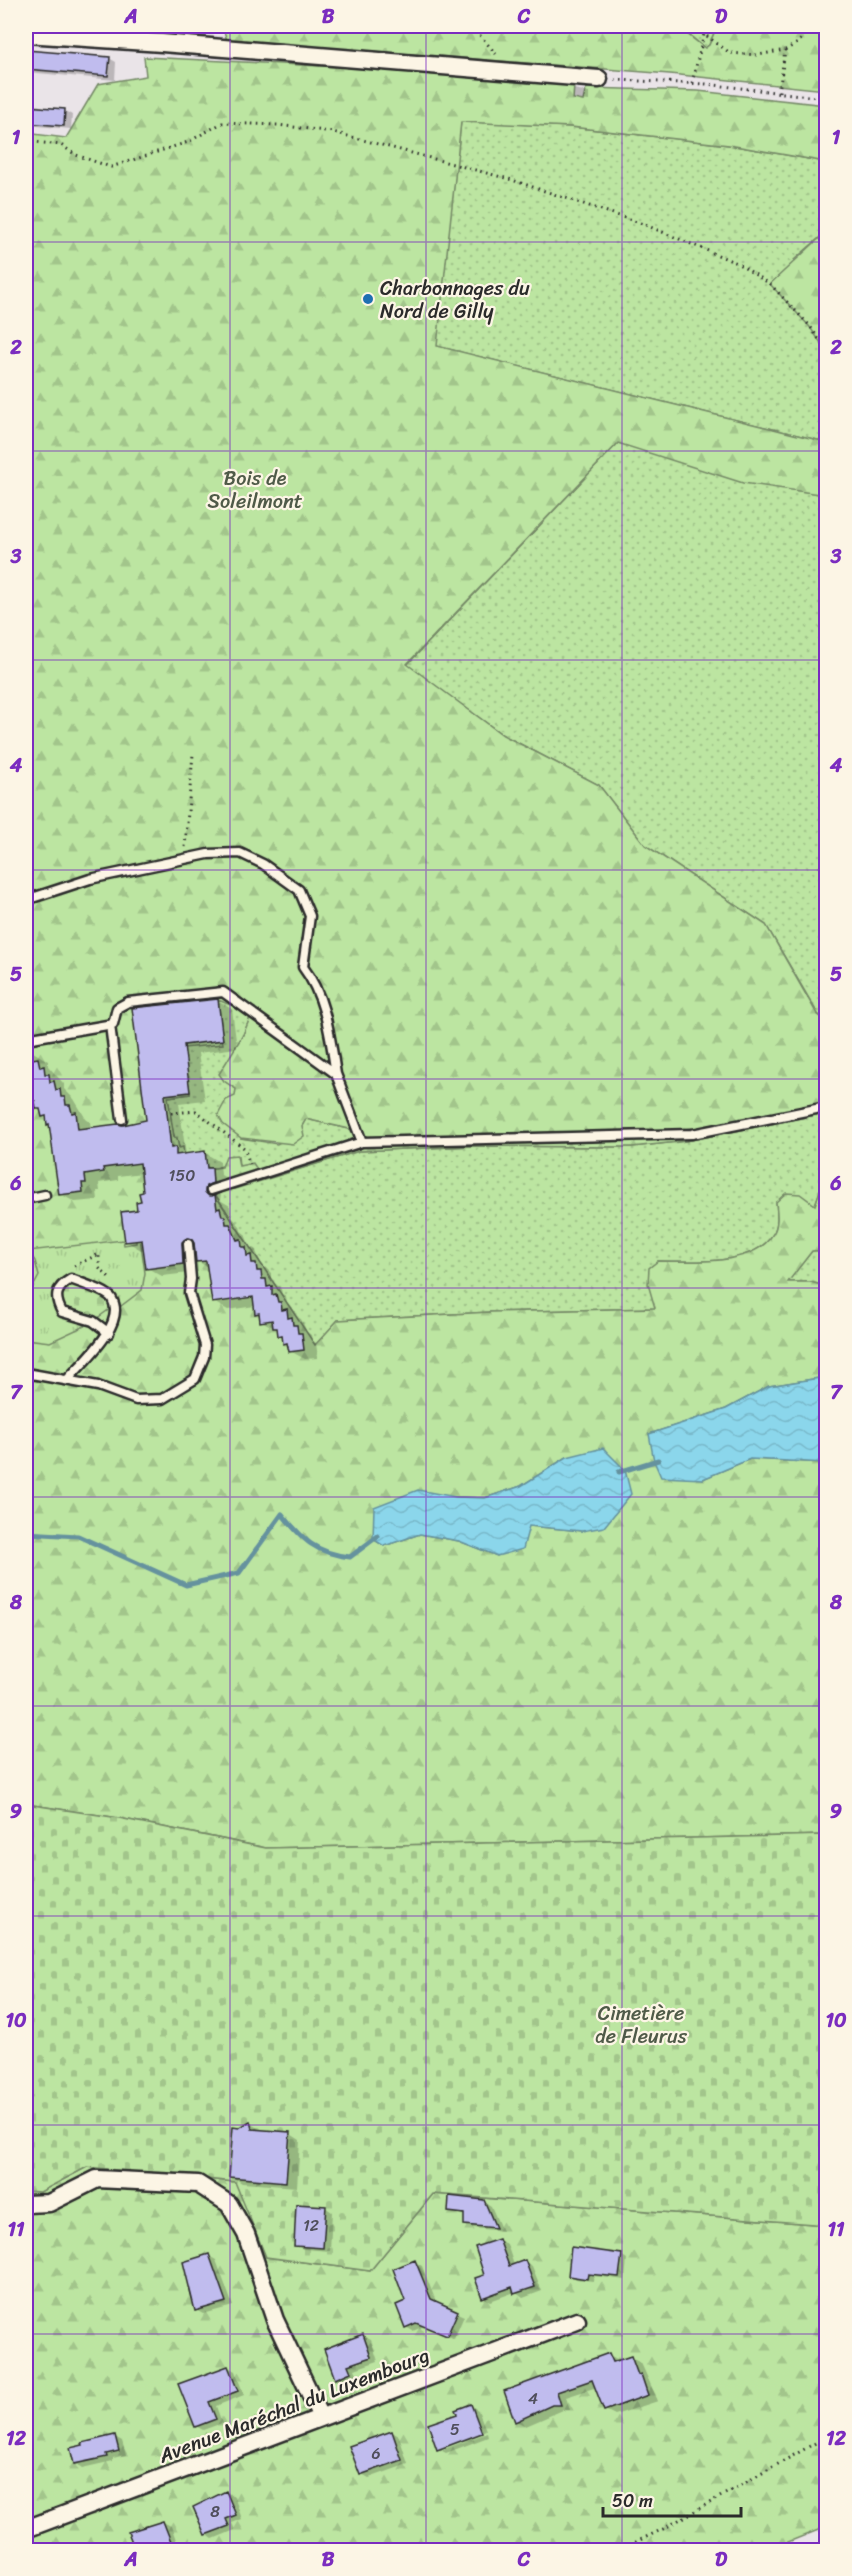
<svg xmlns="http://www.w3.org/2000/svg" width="852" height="2576" font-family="Sriracha,sans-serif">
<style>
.grass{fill:url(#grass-dots);stroke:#748866;stroke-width:1.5}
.forest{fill:url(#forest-firs);stroke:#748866;stroke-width:1.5;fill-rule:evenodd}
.cemetery{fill:url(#cemetery-stones);stroke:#748866;stroke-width:1.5}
.park{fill:url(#park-tufts);stroke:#748866;stroke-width:1.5}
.water{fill:url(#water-waves);stroke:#65929e;stroke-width:1.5}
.shadow{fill:#0003}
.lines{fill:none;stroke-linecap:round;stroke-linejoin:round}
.stream{stroke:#65929e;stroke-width:5}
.building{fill:#c0bcee;stroke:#2b2b2b;stroke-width:1.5}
.lane-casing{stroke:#2b2b2b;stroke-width:13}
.street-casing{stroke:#2b2b2b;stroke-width:21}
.path{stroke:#2b2b2b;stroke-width:3;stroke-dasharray:1.5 4.5;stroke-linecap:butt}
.lane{stroke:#fcf5e5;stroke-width:8}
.street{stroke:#fcf5e5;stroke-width:16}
.grid{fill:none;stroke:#7b2cbf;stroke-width:1.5;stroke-opacity:0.55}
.poi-dot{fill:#1f6fb2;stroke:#fcf5e5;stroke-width:2}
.labels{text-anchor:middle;stroke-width:4.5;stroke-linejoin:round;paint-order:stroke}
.number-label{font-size:16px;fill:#504f5c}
.poi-label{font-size:20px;fill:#2b2b2b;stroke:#fcf5e5;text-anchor:start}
.park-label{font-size:20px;fill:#4f5a48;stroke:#fcf5e5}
.street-label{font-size:20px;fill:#2b2b2b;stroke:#fcf5e5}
.neatline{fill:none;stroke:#7b2cbf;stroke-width:2}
.grid-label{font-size:20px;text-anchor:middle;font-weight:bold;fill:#7b2cbf}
</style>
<defs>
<pattern id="grass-dots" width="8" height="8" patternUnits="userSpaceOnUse" patternTransform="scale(1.5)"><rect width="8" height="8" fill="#bce5a1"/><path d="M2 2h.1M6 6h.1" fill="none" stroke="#a2c58b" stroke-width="1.8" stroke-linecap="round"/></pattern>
<pattern id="forest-firs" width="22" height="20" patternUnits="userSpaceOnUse" patternTransform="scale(1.5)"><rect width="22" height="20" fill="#bce5a1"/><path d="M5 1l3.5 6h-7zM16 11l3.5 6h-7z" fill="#a2c58b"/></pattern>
<pattern id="cemetery-stones" width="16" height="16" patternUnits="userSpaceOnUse" patternTransform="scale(1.5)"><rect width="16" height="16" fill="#bce5a1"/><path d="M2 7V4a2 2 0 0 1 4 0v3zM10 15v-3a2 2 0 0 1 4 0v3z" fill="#a2c58b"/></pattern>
<pattern id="park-tufts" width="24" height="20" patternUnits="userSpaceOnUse" patternTransform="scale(1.5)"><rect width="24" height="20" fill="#bce5a1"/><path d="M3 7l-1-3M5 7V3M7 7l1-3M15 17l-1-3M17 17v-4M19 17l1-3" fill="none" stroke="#a2c58b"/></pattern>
<pattern id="water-waves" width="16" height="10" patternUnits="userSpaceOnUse" patternTransform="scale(1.5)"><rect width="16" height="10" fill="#8bd6eb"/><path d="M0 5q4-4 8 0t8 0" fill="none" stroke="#78b8ca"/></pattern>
</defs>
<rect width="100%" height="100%" fill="#eae4e8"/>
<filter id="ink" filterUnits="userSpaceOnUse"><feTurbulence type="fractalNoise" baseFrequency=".0167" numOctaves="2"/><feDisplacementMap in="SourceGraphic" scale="12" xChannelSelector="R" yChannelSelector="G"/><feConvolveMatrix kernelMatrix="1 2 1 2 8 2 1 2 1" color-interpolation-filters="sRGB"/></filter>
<g filter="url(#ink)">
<path class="grass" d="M683,26H717L709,45L705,48L682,29Z
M461,121L571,127L729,145L826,162V232L794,260L810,326L826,350V442L436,346Z
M618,443L794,490L826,495V1021L818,1014L766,925L645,845L599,785L503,735L407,665Z
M217,999L252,1013L243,1035L220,1074L224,1081L236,1089L241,1138L277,1144L302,1126L306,1119L358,1131L360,1138L257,1171L239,1166L238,1156C223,1167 213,1173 196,1163C170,1147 172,1125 168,1097L190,1094L183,1048Z
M826,1113V1185L821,1188L815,1205L776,1202C777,1212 779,1225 773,1234C753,1267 691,1261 658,1261L656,1308L491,1312L338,1320L315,1346L215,1194L359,1151L474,1146L632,1147L686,1141Z
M826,1250V1286L810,1282H787L812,1251Z"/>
<path class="forest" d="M222,26H683L682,30L705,48L709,45L717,26H826V90L670,74L227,40Z
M144,57L360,68L574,85L573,99L583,101L586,88L698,91L826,105V162L729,145L571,127L461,122L437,346L826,442V495L743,483L618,443L407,664L503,735L599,785L645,845L766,925L817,1014L826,1021V1113L686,1141L632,1147L474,1146L359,1151L215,1195L315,1345L338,1320L491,1312L655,1308L648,1284L649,1268L658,1261C691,1261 754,1267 773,1234C779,1225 777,1212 776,1202L786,1193L800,1194L815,1205L821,1188L826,1185V1250L812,1251L788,1282H810L826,1286V1377L769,1386L726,1409L649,1434L703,1479L750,1459L826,1463V1835L266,1848L119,1818L26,1804V133L66,138L98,84L146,76ZM218,1000L252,1013L243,1035L219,1074L224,1081L236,1089L235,1096L226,1100L218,1115L223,1124L241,1138L293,1144L304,1136L302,1126L306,1119L358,1131L360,1138L258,1171L253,1163L239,1166L237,1155L226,1156L222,1167L207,1169L184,1155L183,1147L179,1148L177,1138H174L168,1097L190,1094L183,1048L223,1044ZM567,1457L582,1531L529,1526L497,1556L459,1541L420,1534L384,1546L373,1539L456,1497L485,1498L521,1486Z
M826,232V350L809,326L770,284Z
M87,2167L236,2182L266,2257L370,2271L433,2194L826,2225V2527L768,2550H26V2191L40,2192Z"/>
<path class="cemetery" d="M71,1283L107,1297L111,1308L96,1319C76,1314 64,1316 60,1294Z
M26,1804L119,1818L266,1848L826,1835V2225L433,2194L370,2271L266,2257L235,2182L87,2167L40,2192L26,2191Z"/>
<path class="park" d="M136,1238H140L145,1273L142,1290L117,1309L107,1297L70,1283L60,1294C61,1314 75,1315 91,1323L50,1342L26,1339V1300L39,1276L35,1261L28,1251L123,1240L124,1245L136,1243Z"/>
<path class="water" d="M826,1377V1463L750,1459L703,1479L661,1477L654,1461L649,1434L726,1409L769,1386Z
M603,1448L625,1470L631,1494L604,1527L582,1531L529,1526L523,1549L497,1556L459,1541L420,1534L384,1546L373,1539L374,1507L418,1490L456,1497L485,1498L521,1486L567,1457Z"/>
<path class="shadow" d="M26,52L109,58L116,62L115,80L26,72Z
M574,89L589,92V101L573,99Z
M26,103L65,111L72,115L71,129L26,125Z
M217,1001L232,1009L237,1048L198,1053L205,1100L179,1103L186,1155L205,1153L220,1162L221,1175L226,1178L228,1191L221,1194L220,1200L230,1206L231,1216L240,1226L241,1231L245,1234L250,1247L255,1249L261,1263L271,1273V1279L281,1289L282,1294L286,1296L287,1302L296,1312L297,1317L301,1319L307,1332L311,1335L312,1340L316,1343L318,1358L305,1359L290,1351L289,1345L285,1343L284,1338L280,1335L277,1329L261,1321L255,1306L228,1310L213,1302L209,1268L197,1261L198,1272L162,1276L147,1268L145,1249L141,1250L126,1241L145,1194L142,1173L118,1176V1180L99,1183L100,1191H97L98,1200L75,1202L60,1194L51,1125L26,1087V1053L33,1052L48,1061V1066L64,1084V1089L74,1099L86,1119L90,1122L91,1129L123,1127L147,1121L134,1009Z
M250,2123L262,2131L289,2133L300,2140L297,2187L242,2183L231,2176L240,2129Z
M483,2201L491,2206L502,2231L473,2228L465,2224L466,2216L450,2211Z
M325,2207L332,2212L330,2251L303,2249L296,2245Z
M499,2240L507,2244L514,2265L525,2262L532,2266L542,2291L523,2298L515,2292L490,2301L483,2297L486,2275Z
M621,2255L627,2259L625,2280L594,2276L593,2281L576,2279L570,2276Z
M209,2256L216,2260L233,2306L203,2314L196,2310Z
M415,2262L422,2266L437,2304L464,2316L454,2339L424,2326L413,2331L406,2327L407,2302Z
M363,2336L371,2340L378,2361L355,2369L358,2376L343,2382L336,2378Z
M609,2355L619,2360L631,2358L641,2363L658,2401L615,2415L605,2410L597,2387L566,2397L570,2410H563L526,2426L516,2421Z
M228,2367L235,2371L244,2395L216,2406L222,2423L203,2430L196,2426L180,2385Z
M471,2406L478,2410L486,2430L442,2447V2450L487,2433L488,2437L446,2453L438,2449L459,2415Z
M392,2432L399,2436L408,2464L369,2478L362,2474Z
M115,2437L122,2441L126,2455L113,2458V2461L82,2468L75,2463Z
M226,2492L234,2496L242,2519L232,2523L235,2530L213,2539L206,2534Z
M163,2522L171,2526L179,2548L173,2550H136L130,2533Z"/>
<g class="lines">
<path class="stream" d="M619,1472L658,1460
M26,1533L78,1536L186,1585L239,1573L282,1514C303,1540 315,1553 350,1557L378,1536"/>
</g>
<path class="building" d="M26,50L110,57L108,76L26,69Z
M26,106L65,109L64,126L26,123Z
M218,999L223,1040L184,1045L190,1092L165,1095L171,1148L176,1147V1155L205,1151L207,1168H212L213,1183L206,1186L205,1192L209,1196L215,1195L217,1209L220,1208L222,1216H225L226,1224H230L237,1240L241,1239L242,1247H246L247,1256L251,1255L252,1263H256L257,1271H261L262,1279H266L267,1287L272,1286V1295L276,1294L278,1302H281L282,1310L287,1309L288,1318L292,1317L293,1325H297L298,1333H302L304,1350L289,1352L287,1343L283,1344L282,1335L278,1336L277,1328H273L272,1320L260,1322L259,1313L255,1314L253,1297L212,1303L206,1261L196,1262L194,1243L191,1239L187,1238L182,1242L183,1264L146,1269L142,1240L125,1242L121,1212L137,1210L136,1202L141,1201L139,1193L143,1192L140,1163L103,1168L104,1172L85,1175L86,1183H82L83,1192L59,1195L49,1124L47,1125L46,1116L42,1117L40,1109H36L35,1101H31L30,1093L26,1094V1060L38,1058L40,1067L44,1066L45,1074H49L50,1082L54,1081L56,1090L60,1089L61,1097H65L66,1105H70L72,1113L76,1112L78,1129L118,1124L123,1125L146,1120L132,1008Z
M250,2121L252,2129L290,2132L286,2182L229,2177L233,2127L239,2128Z
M449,2196L484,2200L496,2228L464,2225V2214L448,2212Z
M296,2204L326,2206L323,2248L294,2246Z
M499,2239L509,2266L525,2260L535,2287L514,2294L512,2287L482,2298L475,2278L484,2275L475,2247Z
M571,2247L622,2254L619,2277L588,2274L587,2279L568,2276Z
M209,2254L226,2302L195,2311L183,2262Z
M415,2260L431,2299L458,2311L447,2336L416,2323L405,2328L396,2305L405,2301L393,2269Z
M363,2334L371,2357L348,2365L351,2372L335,2379L324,2349Z
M609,2353L613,2362L631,2356L638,2375L641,2374L648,2395L604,2411L592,2380L557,2392L561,2405H552L515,2422L504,2391Z
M228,2366L238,2391L209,2402L216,2419L195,2427L178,2384Z
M471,2404L482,2433L437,2450L428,2424L457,2414L455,2410Z
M392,2431L402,2460L360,2475L349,2446Z
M115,2435L119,2451L106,2454L107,2457L74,2464L70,2448L83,2445L82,2443Z
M226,2491L236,2515L226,2519L229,2526L205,2535L193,2507Z
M163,2521L172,2544L155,2550H135L128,2532Z"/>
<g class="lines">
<defs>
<path id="lane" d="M26,900L90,879L208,854L240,853L263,864L299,890L310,916L303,967C326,997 330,1037 336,1074
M110,1025L122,1119
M26,1039L113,1024L117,1008L128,1002L223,992L336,1074L362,1142
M211,1190L362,1142L692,1134L826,1107
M26,1199L45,1195
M26,1373L98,1386L136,1400L162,1399L195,1379L204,1357L205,1345L189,1293L191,1279L188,1244
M67,1380C82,1363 127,1324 112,1299C108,1291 80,1283 71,1279C55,1288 54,1297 62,1312L93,1321L109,1333"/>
<path id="street" d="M26,34L162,43L599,79
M26,2204L49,2203L97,2179L198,2184L229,2204L246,2234L275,2320L321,2417
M26,2529L577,2321"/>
</defs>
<use href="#lane" class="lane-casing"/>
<use href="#street" class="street-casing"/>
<path class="path" d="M472,26L496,54
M704,34L706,26
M615,80L706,84L826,98
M692,83L704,34L730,53L758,55L785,50L798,43L811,26
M779,92L785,50
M26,141L61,145L76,155L111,167L188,142L222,123L278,125L333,132L509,179L643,224L737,263L770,284L810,326L826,350
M185,847L193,754
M171,1113L196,1111L244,1148L250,1164
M74,1266L99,1254V1268L111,1280
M619,2550L663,2529L826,2437"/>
<use href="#lane" class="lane"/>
<use href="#street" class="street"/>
</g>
</g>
<path class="grid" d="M230,26V2550M426,26V2550M622,26V2550M26,242H826M26,451H826M26,660H826M26,870H826M26,1079H826M26,1288H826M26,1497H826M26,1706H826M26,1916H826M26,2125H826M26,2334H826"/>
<circle class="poi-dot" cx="368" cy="299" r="6"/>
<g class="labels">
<g class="number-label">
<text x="182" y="1181">150</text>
<text x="311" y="2231">12</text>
<text x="533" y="2404">4</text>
<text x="455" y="2435">5</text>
<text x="376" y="2459">6</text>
<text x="215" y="2517">8</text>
</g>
<g class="poi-label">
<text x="380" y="295">Charbonnages du<tspan x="380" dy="23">Nord de Gilly</tspan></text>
</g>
<g class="park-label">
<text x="255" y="485">Bois de<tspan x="255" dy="23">Soleilmont</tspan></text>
<text x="641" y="2020">Cimetière<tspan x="641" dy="23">de Fleurus</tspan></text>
</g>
<g class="street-label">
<text transform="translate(294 2405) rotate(-21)" y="7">Avenue Maréchal du Luxembourg</text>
</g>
</g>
<rect width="852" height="2576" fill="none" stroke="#fcf5e5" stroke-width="66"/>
<path d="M603 2507v9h138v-9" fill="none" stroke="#2b2b2b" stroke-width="3"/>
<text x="612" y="2507" font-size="18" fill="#2b2b2b" stroke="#fcf5e5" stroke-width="4.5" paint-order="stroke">50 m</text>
<rect x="33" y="33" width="786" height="2510" class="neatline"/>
<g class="grid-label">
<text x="131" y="23">A</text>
<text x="328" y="23">B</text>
<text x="524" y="23">C</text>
<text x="721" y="23">D</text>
<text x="16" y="144">1</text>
<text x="836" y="144">1</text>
<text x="16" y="354">2</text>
<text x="836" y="354">2</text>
<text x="16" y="563">3</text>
<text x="836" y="563">3</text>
<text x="16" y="772">4</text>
<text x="836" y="772">4</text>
<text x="16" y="981">5</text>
<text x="836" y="981">5</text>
<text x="16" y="1190">6</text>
<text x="836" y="1190">6</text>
<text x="16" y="1399">7</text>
<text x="836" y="1399">7</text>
<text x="16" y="1609">8</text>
<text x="836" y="1609">8</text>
<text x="16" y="1818">9</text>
<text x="836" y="1818">9</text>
<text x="16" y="2027">10</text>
<text x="836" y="2027">10</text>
<text x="16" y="2236">11</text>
<text x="836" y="2236">11</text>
<text x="16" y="2445">12</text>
<text x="836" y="2445">12</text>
<text x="131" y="2566">A</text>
<text x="328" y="2566">B</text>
<text x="524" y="2566">C</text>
<text x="721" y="2566">D</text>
</g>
</svg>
